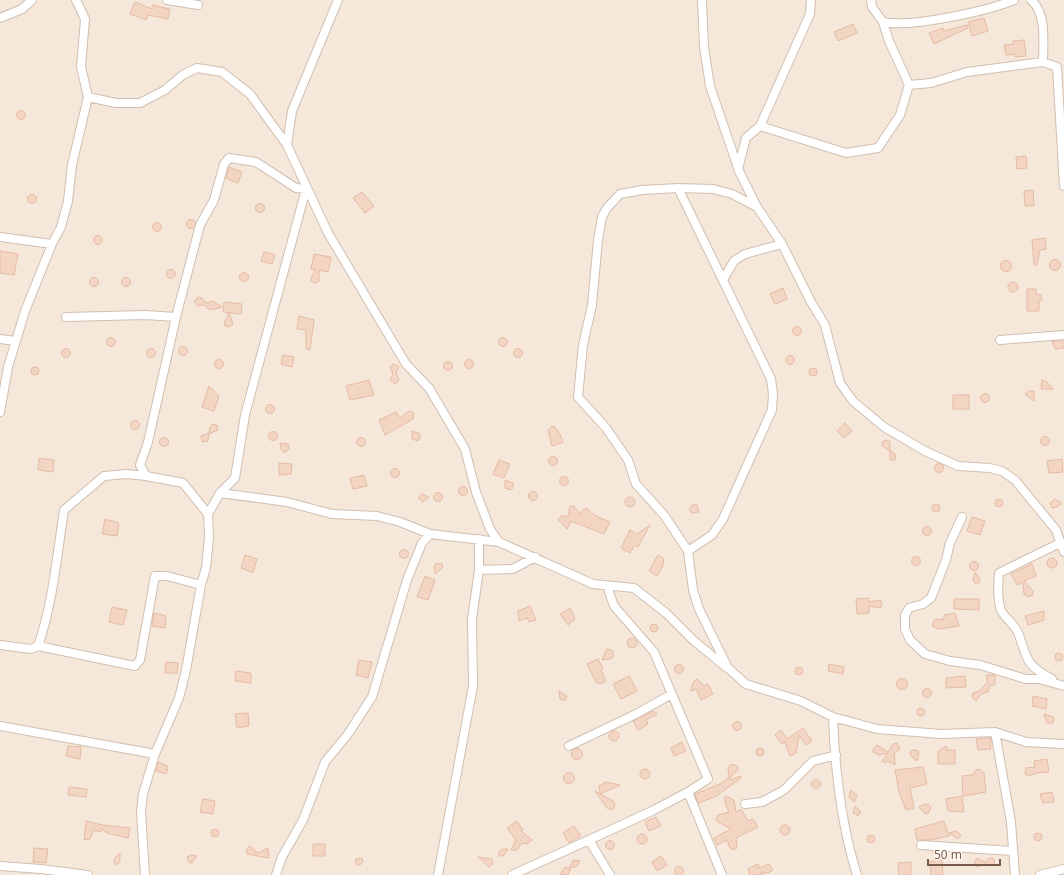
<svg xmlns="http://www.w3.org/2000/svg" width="1064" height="875" font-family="'Noto Sans',sans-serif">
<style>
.residential{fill:#f5e8da}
.building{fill:#f3d5c3;stroke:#e6bba3}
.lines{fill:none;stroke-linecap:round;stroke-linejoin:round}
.minor-casing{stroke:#d1beb0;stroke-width:10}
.minor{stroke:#fff;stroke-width:8}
</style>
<rect width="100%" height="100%" fill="#fdf6ec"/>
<path class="residential" d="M0,0H1064V875H0Z"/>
<path class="building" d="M135,2L152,9V5L170,9L168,19L148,15L146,20L130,14Z
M984,18L988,31L972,36L968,22Z
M853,24L857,33L838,41L834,32Z
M967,25L968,28L934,44L929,33L943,28L944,31Z
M1024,40L1026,56L1015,57V54L1006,55L1004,45L1013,44V41Z
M16.5 115a4.5 4.5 0 1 1 9 0a4.5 4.5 0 1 1-9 0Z
M1026,156L1027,168L1017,169L1016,157Z
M229,167L242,172L238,183L226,178Z
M1033,190L1034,206H1025L1024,191Z
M362,192L374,206L365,213L353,198Z
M27.5 199a4.5 4.5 0 1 1 9 0a4.5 4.5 0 1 1-9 0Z
M255.5 208a4.5 4.5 0 1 1 9 0a4.5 4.5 0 1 1-9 0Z
M186.5 224a4.5 4.5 0 1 1 9 0a4.5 4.5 0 1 1-9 0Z
M152.5 227a4.5 4.5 0 1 1 9 0a4.5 4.5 0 1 1-9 0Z
M93.5 240a4.5 4.5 0 1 1 9 0a4.5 4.5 0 1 1-9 0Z
M1045,238L1046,249L1040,250L1037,265H1034L1032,240Z
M0,251L18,254L14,275L0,273Z
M264,252L275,255L272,264L261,261Z
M314,254L331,257L328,272L319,270V281L315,283L311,281V279L315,270L311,269Z
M1049.5 265a5.5 5.5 0 1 1 11 0a5.5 5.5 0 1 1-11 0Z
M1000.5 266a5.5 5.5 0 1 1 11 0a5.5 5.5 0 1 1-11 0Z
M166.5 274a4.5 4.5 0 1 1 9 0a4.5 4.5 0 1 1-9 0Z
M239.5 277a4.5 4.5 0 1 1 9 0a4.5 4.5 0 1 1-9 0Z
M121.5 282a4.5 4.5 0 1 1 9 0a4.5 4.5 0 1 1-9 0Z
M89.5 282a4.5 4.5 0 1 1 9 0a4.5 4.5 0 1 1-9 0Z
M1008 287a5 5 0 1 1 10 0a5 5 0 1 1-10 0Z
M783,288L787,299L775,304L770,294Z
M1027,289H1036V294L1041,295L1042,300L1039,302V311H1027Z
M198,297L202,298L206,303L213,301L222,307L210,310L204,305L198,306L194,301Z
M224,302L242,304L241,314L223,312Z
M229,313L233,324L229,327L225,326L224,323Z
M299,316L314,320L310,350L306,349V330L297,329Z
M792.5 331a4.5 4.5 0 1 1 9 0a4.5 4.5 0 1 1-9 0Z
M498.5 342a4.5 4.5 0 1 1 9 0a4.5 4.5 0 1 1-9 0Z
M106.5 342a4.5 4.5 0 1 1 9 0a4.5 4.5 0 1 1-9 0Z
M1052,341H1064V348L1055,349Z
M178.5 351a4.5 4.5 0 1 1 9 0a4.5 4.5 0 1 1-9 0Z
M513.5 353a4.5 4.5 0 1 1 9 0a4.5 4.5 0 1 1-9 0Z
M61.5 353a4.5 4.5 0 1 1 9 0a4.5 4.5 0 1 1-9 0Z
M146.5 353a4.5 4.5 0 1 1 9 0a4.5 4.5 0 1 1-9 0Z
M283,355L294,357L292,367L281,364Z
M785.5 360a4.5 4.5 0 1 1 9 0a4.5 4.5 0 1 1-9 0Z
M214.5 364a4.5 4.5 0 1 1 9 0a4.5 4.5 0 1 1-9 0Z
M464.5 364a4.5 4.5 0 1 1 9 0a4.5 4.5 0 1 1-9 0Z
M443.5 366a4.5 4.5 0 1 1 9 0a4.5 4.5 0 1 1-9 0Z
M393,364L399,367L396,372L399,380L395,384L390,380L393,374L390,367Z
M31 371a4 4 0 1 1 8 0a4 4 0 1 1-8 0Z
M809 372a4 4 0 1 1 8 0a4 4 0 1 1-8 0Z
M369,380L374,395L350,400L346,386Z
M1042,380L1047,382L1053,389H1041Z
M209,386L219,396L214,411L202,407Z
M1029,391H1034V401L1025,394Z
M980.5 398a4.5 4.5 0 1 1 9 0a4.5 4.5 0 1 1-9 0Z
M953,395H969V409H953Z
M265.5 409a4.5 4.5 0 1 1 9 0a4.5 4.5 0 1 1-9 0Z
M409,411L414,413L413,419L385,435L379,420L396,412L400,418Z
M130.5 425a4.5 4.5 0 1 1 9 0a4.5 4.5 0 1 1-9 0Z
M845,423L852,431L844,438L837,431Z
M213,424L217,425L218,430L209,434L210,427Z
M552,426L555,427L560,434L563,442L552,446L548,430Z
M412,431L420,434V437L418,441L412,439Z
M268.5 436a4.5 4.5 0 1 1 9 0a4.5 4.5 0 1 1-9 0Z
M209,433L208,441L202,442L201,436Z
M1040.5 441a4.5 4.5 0 1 1 9 0a4.5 4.5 0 1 1-9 0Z
M159.5 442a4.5 4.5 0 1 1 9 0a4.5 4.5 0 1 1-9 0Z
M356.5 442a4.5 4.5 0 1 1 9 0a4.5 4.5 0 1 1-9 0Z
M886,440L890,442V450L896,455L895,460H890V451L882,446V442Z
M280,443L288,444L289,448L288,450L284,453L281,449Z
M548.5 461a4.5 4.5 0 1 1 9 0a4.5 4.5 0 1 1-9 0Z
M39,458L54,460L53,472L38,470Z
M1062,459L1063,472L1049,473L1047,461Z
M499,460L510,464L504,478L493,474Z
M279,463L292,464L291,474L279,475Z
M934.5 468a4.5 4.5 0 1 1 9 0a4.5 4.5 0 1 1-9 0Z
M390.5 473a4.5 4.5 0 1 1 9 0a4.5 4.5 0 1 1-9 0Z
M364,475L367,486L353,489L350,478Z
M559.5 481a4.5 4.5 0 1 1 9 0a4.5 4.5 0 1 1-9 0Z
M505,480L513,483V488L511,490L505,488Z
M458.5 491a4.5 4.5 0 1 1 9 0a4.5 4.5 0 1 1-9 0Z
M528.5 496a4.5 4.5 0 1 1 9 0a4.5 4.5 0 1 1-9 0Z
M433.5 497a4.5 4.5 0 1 1 9 0a4.5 4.5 0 1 1-9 0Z
M422,494L429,497L423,502L418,498Z
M625 502a5 5 0 1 1 10 0a5 5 0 1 1-10 0Z
M995 503a4 4 0 1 1 8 0a4 4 0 1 1-8 0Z
M1055,499L1062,503L1057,507L1052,508L1050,503Z
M932 508a4 4 0 1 1 8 0a4 4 0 1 1-8 0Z
M692,505H697L699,512L692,513L689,509Z
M570,506H574L579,513L586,508L596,516L610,522L604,534L571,521L567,529L558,520L561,516H569V510Z
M972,517L985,521L980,535L967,531Z
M105,519L119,523L117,536L102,534Z
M650,525L638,547L635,545L630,553L621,548L630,530L637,534Z
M922.5 531a4.5 4.5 0 1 1 9 0a4.5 4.5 0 1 1-9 0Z
M399.5 554a4.5 4.5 0 1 1 9 0a4.5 4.5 0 1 1-9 0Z
M245,555L257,559L253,573L241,568Z
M658,555L664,559L663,566L657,576L649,571Z
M911.5 561a4.5 4.5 0 1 1 9 0a4.5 4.5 0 1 1-9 0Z
M1047 563a5 5 0 1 1 10 0a5 5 0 1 1-10 0Z
M969.5 566a4.5 4.5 0 1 1 9 0a4.5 4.5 0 1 1-9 0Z
M436,563L442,564L443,567L435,574L434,567Z
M1032,564L1036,576L1024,581L1033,591V595L1028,597L1024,594L1023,582L1017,585L1011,574Z
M975,572L980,579L979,583H975L973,580Z
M425,576L435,580L428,600L417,597Z
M869,598V602L881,600L882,605L880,608L869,606V613L857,614L856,599Z
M954,599H979V610L954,609Z
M530,606L536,620L529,622L527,618L519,621L518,611Z
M112,607L127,610L123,625L109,622Z
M570,608L575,619L568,625L560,614Z
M1044,611V620L1028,625L1025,616Z
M154,613L166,616L165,628L152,626Z
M955,613L959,626L939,629L932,626L934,620L944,619V615Z
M650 628a4 4 0 1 1 8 0a4 4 0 1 1-8 0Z
M627 643a5 5 0 1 1 10 0a5 5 0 1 1-10 0Z
M607,649L612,650L614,656L610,659L602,660Z
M1055 657a4 4 0 1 1 8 0a4 4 0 1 1-8 0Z
M598,659L603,669L601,670L606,681L600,684L596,682L587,664Z
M359,660L372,662L368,678L356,675Z
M166,662L178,663L177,673H165Z
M829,664L844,667L843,674L828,671Z
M674.5 669a4.5 4.5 0 1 1 9 0a4.5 4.5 0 1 1-9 0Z
M795 671a4 4 0 1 1 8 0a4 4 0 1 1-8 0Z
M236,671L251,673V683L235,681Z
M987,675H995V685H990L988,692L981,694L977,700H975L972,697L973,693L979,691L987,683Z
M629,676L637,691L621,699L613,684Z
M965,676L966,687L946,688V678Z
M896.5 684a5.5 5.5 0 1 1 11 0a5.5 5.5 0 1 1-11 0Z
M697,679L704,686L708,684L713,694L701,700L696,689L691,691L693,682Z
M922.5 693a4.5 4.5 0 1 1 9 0a4.5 4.5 0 1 1-9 0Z
M559,691L567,696L565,701L560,699Z
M1033,696L1047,699L1046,709L1032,706Z
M917 712a4 4 0 1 1 8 0a4 4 0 1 1-8 0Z
M653,711L657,714L646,720L648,724L638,730L633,721Z
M248,713L249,726L237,728L235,714Z
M1044,714L1053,717L1054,719L1053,723H1047Z
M732.5 726a4.5 4.5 0 1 1 9 0a4.5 4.5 0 1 1-9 0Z
M803,728L812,741L806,745L799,735L796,753L790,756L785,742L782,744L775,735L781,730L787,739Z
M609 736a5 5 0 1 1 10 0a5 5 0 1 1-10 0Z
M990,738L991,749L978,750L976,739Z
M682,742L686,751L674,756L671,748Z
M897,743L900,749L894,754L895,765L887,761L885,763L882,761L888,753L879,755L873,752L874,748L877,745L888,752L893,744Z
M68,746L81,747L80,759L66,756Z
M946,746L947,750H955V764H938V751Z
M756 752a4 4 0 1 1 8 0a4 4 0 1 1-8 0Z
M571.5 754a5.5 5.5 0 1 1 11 0a5.5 5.5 0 1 1-11 0Z
M913,750H917L919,752L917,761L911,756L910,752Z
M1047,759L1049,772L1036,773L1029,776L1025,774L1026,768L1035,767L1034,761Z
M158,762L168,766L166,774L156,771Z
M731,764L737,766L738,770L730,778V780L740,776L741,778L715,797L698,803L695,794L722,783L729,777L728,768Z
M923,767L927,784L910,788L914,808L906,810L899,792L895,770Z
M979,769L984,773L986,792L963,796L962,776L973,775L976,770Z
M640 774a5 5 0 1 1 10 0a5 5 0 1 1-10 0Z
M563.5 778a5.5 5.5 0 1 1 11 0a5.5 5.5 0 1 1-11 0Z
M811.5 784a4.5 4.5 0 1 1 9 0a4.5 4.5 0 1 1-9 0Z
M606,782L620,785L600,794L599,786Z
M69,787L87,789L86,797L68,795Z
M851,790L857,796L854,802L849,797Z
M595,791L613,801L615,804L614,808L611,810L607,808Z
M1052,792L1054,802L1043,803L1040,794Z
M725,796L734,800L736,812L741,809L748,821L753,819L758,827L736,838L737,848L734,850L730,848L727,840L717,845L714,838L731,829L718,822L716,819L718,815L729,812L725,803Z
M962,796L964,812L948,811L946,799Z
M203,799L215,801L213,814L200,812Z
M925,804L929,805L931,807L928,814L924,813L919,807Z
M855,806L861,812L858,816L853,813Z
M656,817L661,826L649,831L645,822Z
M86,821L102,825L130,828L128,838L107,833L101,828V832L94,830L90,839L84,840Z
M517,821L523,830L521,831L532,840L527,844L522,843L517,850H511L516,840L507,828Z
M944,821L949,836L930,840H917L915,829Z
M780 830a5 5 0 1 1 10 0a5 5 0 1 1-10 0Z
M574,826L581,836L569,843L563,833Z
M211 833a4 4 0 1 1 8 0a4 4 0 1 1-8 0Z
M956,831L961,835L958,839L949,833Z
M1034 837a4 4 0 1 1 8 0a4 4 0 1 1-8 0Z
M637 839a5 5 0 1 1 10 0a5 5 0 1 1-10 0Z
M867 839a4 4 0 1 1 8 0a4 4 0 1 1-8 0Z
M605.5 845a4.5 4.5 0 1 1 9 0a4.5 4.5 0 1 1-9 0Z
M313,844H325V856H313Z
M250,846L258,853L268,848L269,858L247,854L246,850Z
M34,848L48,849L46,863L33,862Z
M502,849H508L503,856H499V852Z
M933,851L941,852L939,860H942L943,875H931L930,861H934Z
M120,853V862L115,865L114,859Z
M191,855L197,856L192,863L189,862L187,857Z
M661,856L667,865L657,871L652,862Z
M478,857L492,859L493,863L489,867Z
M359,858H362L363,862L360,865H357L355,860Z
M977,858L985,862L989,858H993L995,863L993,866L985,864L977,867L974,863Z
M573,860L580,861L576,867H570Z
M911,862V875H899L898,863Z
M758,864L759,868L769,864L773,870L768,873L761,872L763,875H750L748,869Z
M674.5 871a4.5 4.5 0 1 1 9 0a4.5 4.5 0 1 1-9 0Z
M565,867L571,868L568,875L560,874Z"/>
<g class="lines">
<defs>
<path id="minor" d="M167,0L198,5
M338,0L292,111L287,145L328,233L406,364L429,388L465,449L476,492L490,529L499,542
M702,0L704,47L710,86L738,168
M871,0L872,7L883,22C911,28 987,11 1014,0
M1031,0C1047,13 1043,43 1043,62L1057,67L1064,186
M0,18L22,9L32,0
M883,22L889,41L909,85L931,83L967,72L1043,62
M88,97L116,103H140L165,90L184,74L197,68L222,72L250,94L287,145
M760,126L846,153L878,148L900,115L909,85
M678,188L771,379L773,394L772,410L723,519L712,535L688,551
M757,207L738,169L746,138L760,126L810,14L811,0
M0,237L52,244
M723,280L734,261L745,254L782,244
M66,317L145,315L176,317
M0,339L15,341
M1000,340L1064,335
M0,412L8,367L25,311L52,244L61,227L68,201L72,165L88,97L81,67L85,19L76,0
M220,493L287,502L332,514L377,516L400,522L430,534
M962,517L950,543L946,560L931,598L923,604L909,608L905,615V629L910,640L925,654L950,661L980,665L1026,679H1039L1064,686
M479,570L513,569L535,557
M607,586L614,606L654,652L708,779L688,792L722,875
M0,645L31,649L38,646C53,603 57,555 64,510L104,476L127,474L146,476
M38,646L135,666L140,660L155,576H167L201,585
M1052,679C1027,666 1027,660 1019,635C1016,625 1005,619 1001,610C997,599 998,584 999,573L1060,543
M742,681L746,684L801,701L833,717L877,729L941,734L995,732L1026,742L1064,744
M746,684L728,668L699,609L693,590L688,551L664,515L636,484L628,460L606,428L578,397L583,345L592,305L598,240L602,217L607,208L620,194L642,190L678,188L713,189L732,194L757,207L782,244L811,302L825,325L840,383L853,401L884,427L925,451L958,466L990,468L1002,471L1015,480L1056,530L1064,552
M833,717C835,770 841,824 857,875
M0,726L155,754
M995,732L1011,822L1015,875
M569,746L636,714L672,694
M745,804L762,802L784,790L813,761L836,755
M921,845L1012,851
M0,866L41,869L88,875
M145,875L141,812L143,794L155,754L179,698L186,670L201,585L206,568L209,537L208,514L220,493L235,478L245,415L306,189L296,188L256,162L229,158L224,164L214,200L200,225L176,317L148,442L140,465L146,476L183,483L208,514
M276,875L282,857L303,820L325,762L348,734L372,697L407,580L422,543L430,534L499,542L593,584L634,588L666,613L693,640L727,668
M438,875L473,686L472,619L479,570V539
M512,875L589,840
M610,875L589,840L652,811L688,792
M1040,875L1064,869"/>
</defs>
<use href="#minor" class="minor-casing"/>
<use href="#minor" class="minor"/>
</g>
<path d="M928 859v6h72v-6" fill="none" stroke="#7a5c4d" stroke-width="2"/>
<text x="934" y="859" font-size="12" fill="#7a5c4d" stroke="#fffaf3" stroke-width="3" paint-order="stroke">50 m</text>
</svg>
